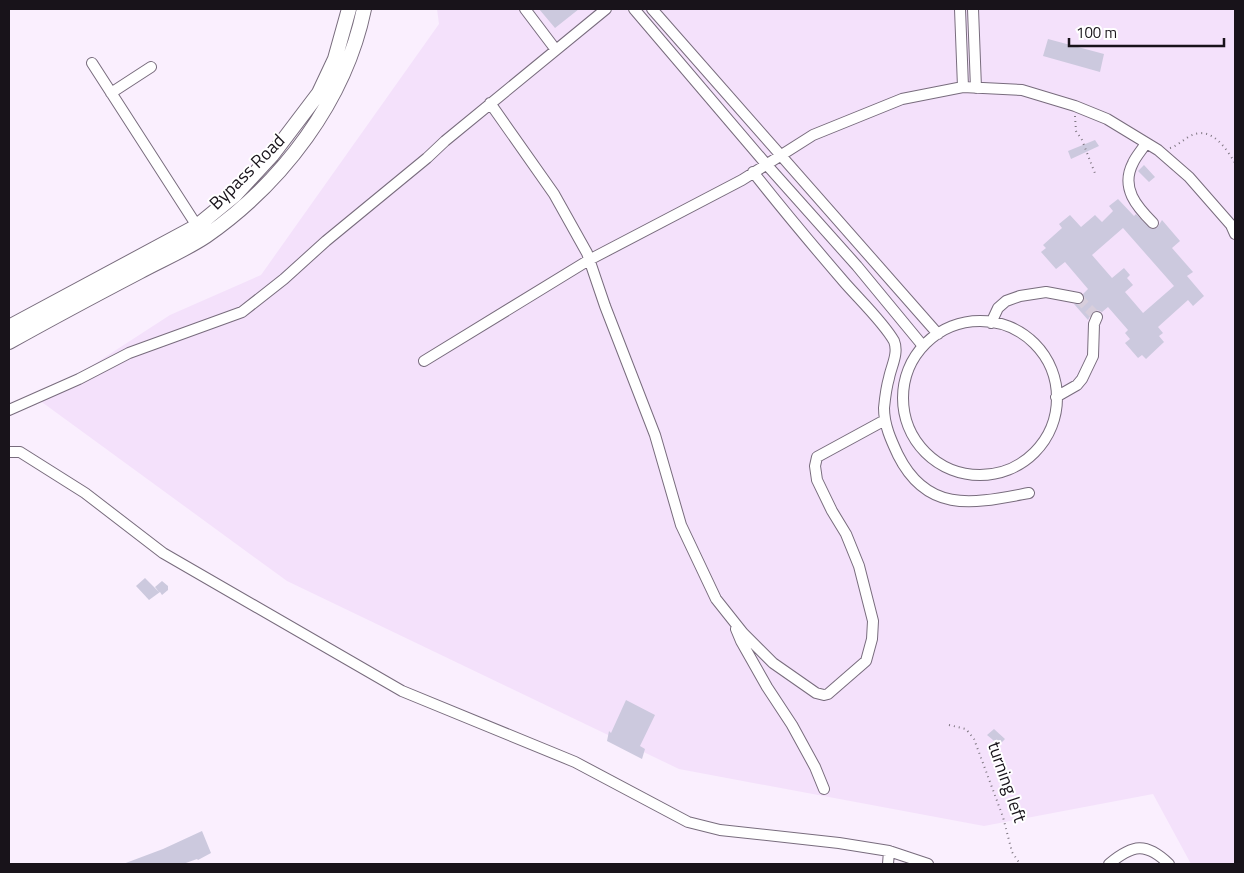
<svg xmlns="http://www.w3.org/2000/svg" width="1244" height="873" font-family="'Titillium Web',sans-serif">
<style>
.built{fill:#f4e1fb}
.building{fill:#ccc9de;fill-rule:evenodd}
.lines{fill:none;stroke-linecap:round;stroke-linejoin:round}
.minor-tunnel{stroke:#d8cedc;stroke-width:10;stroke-dasharray:10 5;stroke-linecap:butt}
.minor-casing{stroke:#786c7d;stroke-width:12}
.major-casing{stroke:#786c7d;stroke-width:16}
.path{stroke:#7f7782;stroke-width:2;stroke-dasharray:1 4;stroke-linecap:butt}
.minor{stroke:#fff;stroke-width:10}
.major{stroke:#fff;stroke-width:14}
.labels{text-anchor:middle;stroke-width:4;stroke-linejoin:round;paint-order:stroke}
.street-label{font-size:18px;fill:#18131a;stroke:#fff}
</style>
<rect width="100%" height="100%" fill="#faeffe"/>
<path class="built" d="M437,9H1235V864H1191L1153,794L984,826L679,769L287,581L39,400L170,315L261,275L439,24Z"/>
<path class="building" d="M539,9H579L555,28Z
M1048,39L1104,54L1100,72L1043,56Z
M1095,140L1099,146L1071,159L1068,151Z
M1144,165L1155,177L1149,182L1138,171Z
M1118,199L1134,216L1136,214L1151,229L1157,228L1162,220L1180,241L1172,248L1193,272L1187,276L1204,296L1193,306L1188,300L1158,327L1163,333L1159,336L1164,342L1146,359L1142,355L1138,358L1125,343L1130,339L1125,333L1128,330L1108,307L1102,312L1097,310L1093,311L1088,320L1074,304L1083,303L1085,299L1083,294L1088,289L1065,262L1056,269L1041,252L1046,248L1043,245L1062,228L1059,224L1070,215L1081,227L1095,215L1102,222L1113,211L1109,206ZM1123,228L1174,286L1143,313L1125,292L1133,285L1127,278L1130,275L1124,268L1112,278L1092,255Z
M145,578L159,592L155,587L162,581L168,586V590L162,595L160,592L149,600L136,586Z
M626,700L655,715L640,746L645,749L642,759L607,741L609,731L611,733Z
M994,729L1005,739L999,745L987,735Z
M202,831L211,853L198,860L197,859L183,864H123L163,849Z"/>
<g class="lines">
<path class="minor-tunnel" d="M1078,298L1097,317"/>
<defs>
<path id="minor" d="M525,9L556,50
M634,9L766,164L857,266L923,346
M652,9L938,334
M960,9L963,87
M973,9L976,88
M92,63L197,226
M111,93L151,67
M490,103L554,194L587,253L605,306L655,435L681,525L716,599L743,633L773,663L816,693L824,695L828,694L866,661L872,639L873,621L859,566L846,534L832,511L817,480L815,466L817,457L885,420
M1146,143C1142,150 1136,156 1133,163C1120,188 1137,207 1153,223
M753,172C783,210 814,247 845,283C859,299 884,323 894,341C899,353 891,367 889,378C886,388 885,398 884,408C884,425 891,440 898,455C928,515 975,503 1029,493
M903 398a77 77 0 1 1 154 0a77 77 0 1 1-154 0Z
M991,323L998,308L1006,301L1020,296L1046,292L1078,298
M424,361L589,260L742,180L813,135L902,99L963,87L1022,90L1075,106L1107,119L1158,150L1189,177L1231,225L1235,234
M1056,397L1077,385L1082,379L1093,356L1094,324L1097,317
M9,410L79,379L129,353L242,312L284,279L326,241L427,158L445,141L606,9
M9,452H20L85,493L163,553L402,691L575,762L688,822L720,830L839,843L889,851L928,864
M736,629L741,641L767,687L792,725L815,767L824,789
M888,864L889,851
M1109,864C1133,844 1146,842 1169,864"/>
<path id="major" d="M9,327L197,226L235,195L272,155L319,93L335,59L349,9
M9,342C52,318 95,295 139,272C161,260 185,250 206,236C282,183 345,101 364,9"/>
</defs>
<use href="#minor" class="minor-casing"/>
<use href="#major" class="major-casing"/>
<path class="path" d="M1075,116L1076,131L1082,140L1096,176
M1170,148C1177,146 1183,140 1190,136C1211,125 1226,148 1235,163
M949,725L966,729L974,739L1003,817L1012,852L1020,864"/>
<use href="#minor" class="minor"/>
<use href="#major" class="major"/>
</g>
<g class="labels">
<g class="street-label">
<text transform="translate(247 172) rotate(-45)" y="6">Bypass Road</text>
<text transform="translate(1007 782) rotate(71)" y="6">turning left</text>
</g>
</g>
<rect width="1244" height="873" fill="none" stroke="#18131a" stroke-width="20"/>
<path d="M1069 38v8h155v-8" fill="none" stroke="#18131a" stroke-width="2.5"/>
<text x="1076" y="38" font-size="15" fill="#18131a" stroke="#ffffff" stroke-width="4" paint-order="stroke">100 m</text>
</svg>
